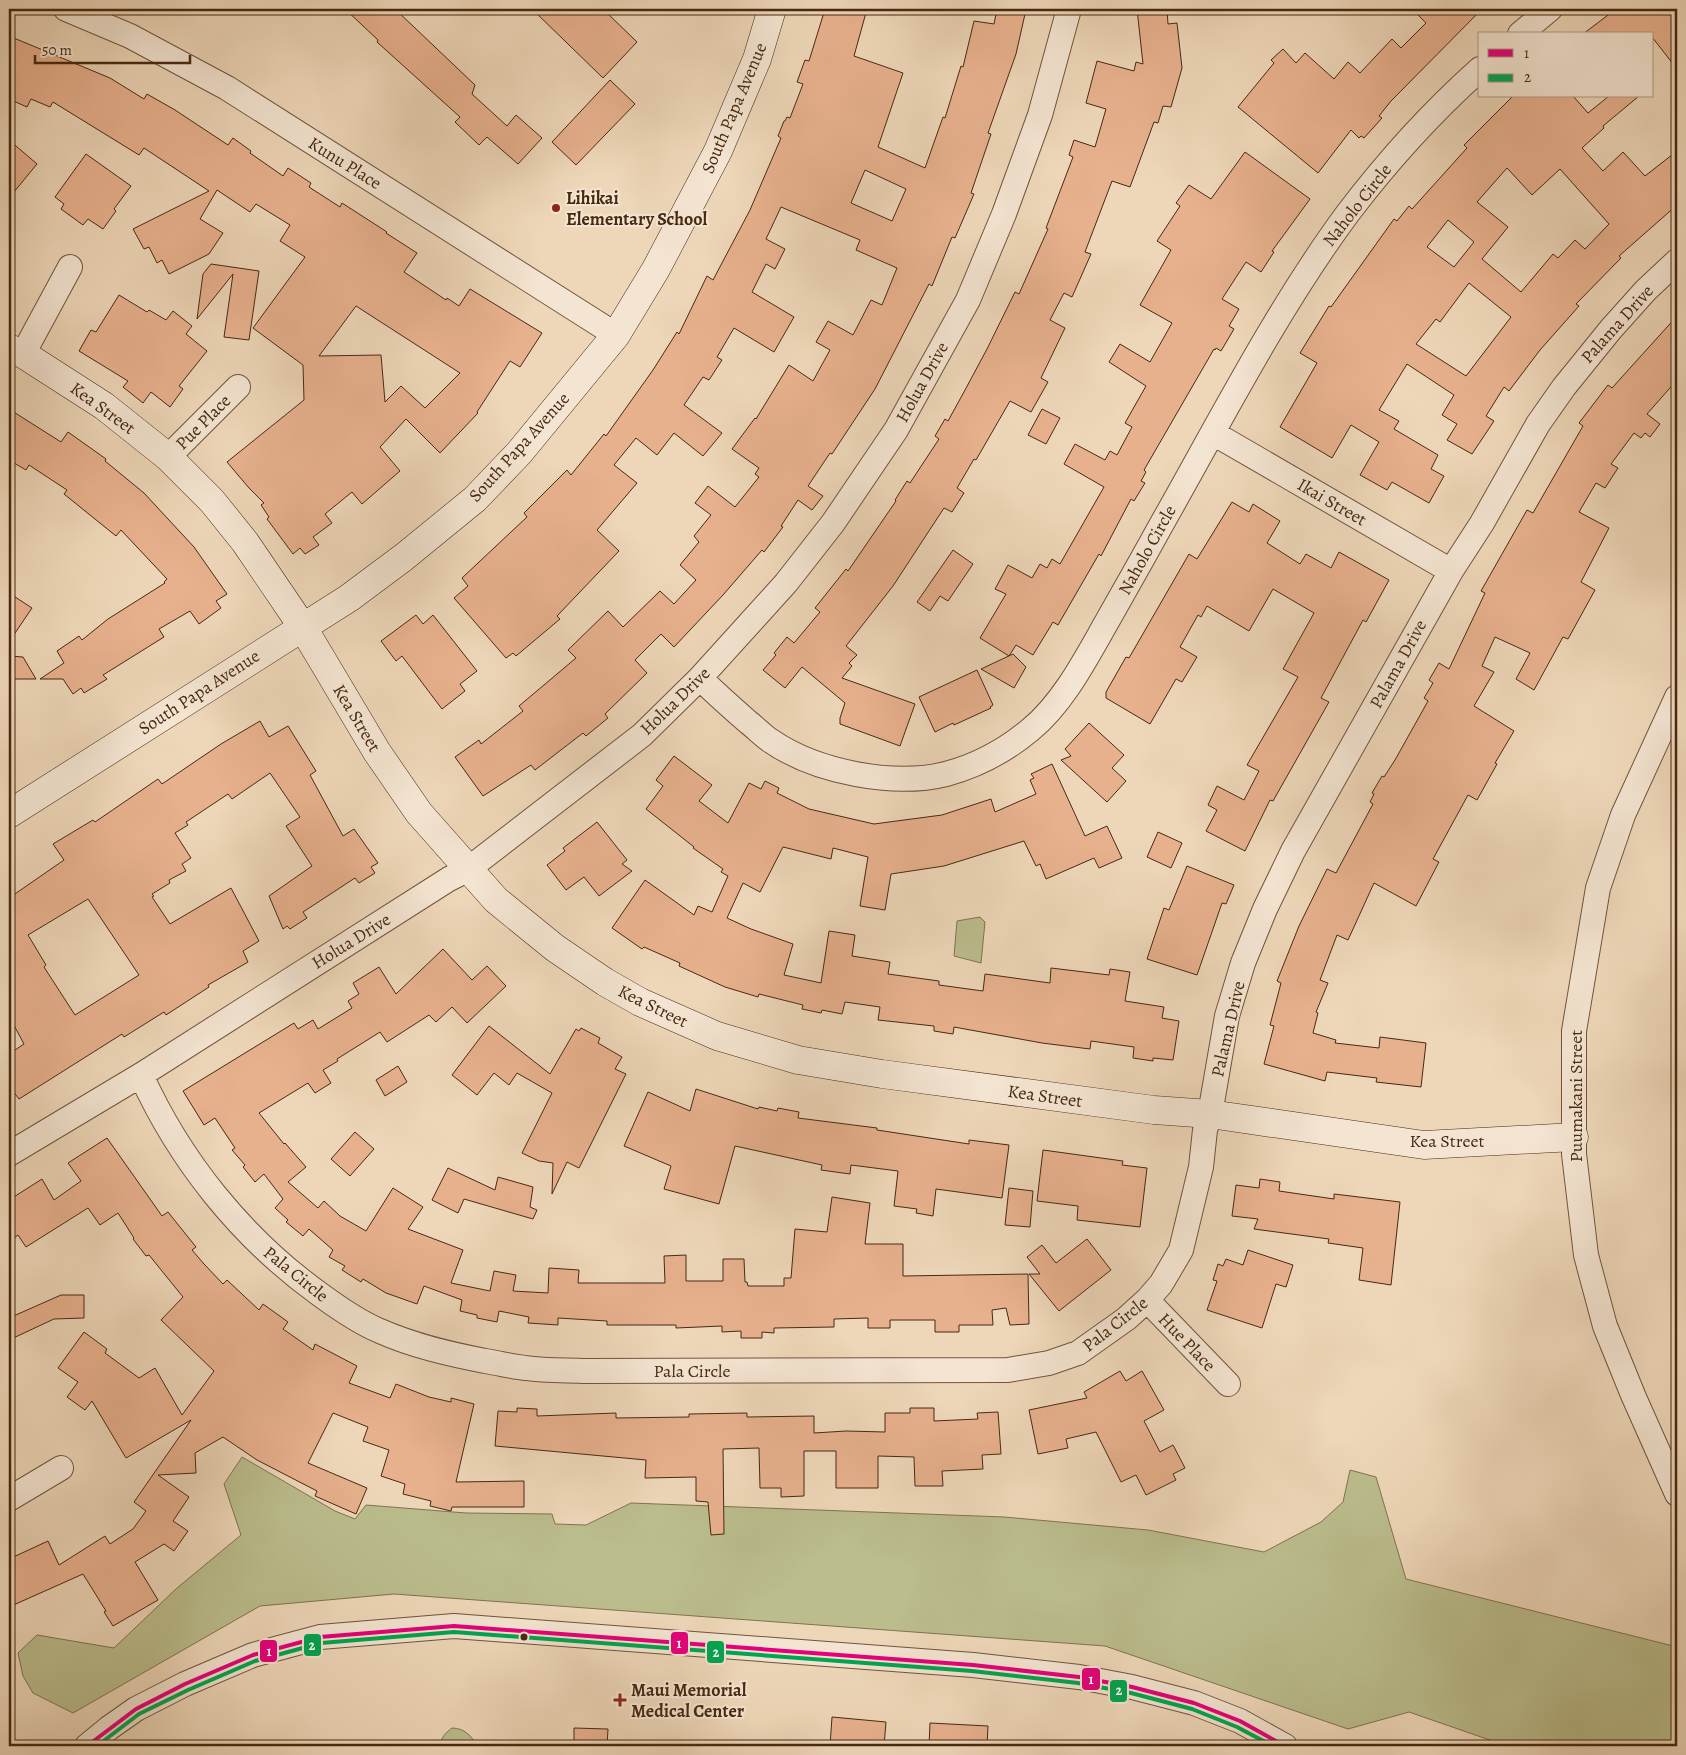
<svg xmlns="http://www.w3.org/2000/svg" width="1686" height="1755" font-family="Alegreya,serif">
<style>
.green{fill:#bbbd8d;stroke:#817350}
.building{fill:#e8b18e;stroke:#472912;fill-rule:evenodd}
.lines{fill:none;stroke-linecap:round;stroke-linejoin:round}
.street-casing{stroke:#71543c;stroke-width:26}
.secondary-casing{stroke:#472912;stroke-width:29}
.street{stroke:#f4e5d2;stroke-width:24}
.secondary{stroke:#f4e5d2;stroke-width:28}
.bus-1-casing{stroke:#f4e5d2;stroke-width:8}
.bus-2-casing{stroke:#f4e5d2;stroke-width:8}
.bus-1{stroke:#e5007d;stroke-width:4}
.bus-2{stroke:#00a651;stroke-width:4}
.poi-dot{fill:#8f2418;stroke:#f4e5d2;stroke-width:2}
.bus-dot{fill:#472912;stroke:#f4e5d2;stroke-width:2}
.labels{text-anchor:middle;stroke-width:4;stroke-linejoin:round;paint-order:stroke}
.street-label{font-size:18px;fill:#472912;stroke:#f4e5d2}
.poi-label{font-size:18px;font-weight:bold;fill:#472912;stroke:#f4e5d2;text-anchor:start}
.line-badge{stroke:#f4e5d2;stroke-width:2}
.badge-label{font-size:14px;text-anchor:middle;font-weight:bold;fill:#fff}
</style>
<rect width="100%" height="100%" fill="#eed7b9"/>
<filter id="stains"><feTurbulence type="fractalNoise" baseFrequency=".004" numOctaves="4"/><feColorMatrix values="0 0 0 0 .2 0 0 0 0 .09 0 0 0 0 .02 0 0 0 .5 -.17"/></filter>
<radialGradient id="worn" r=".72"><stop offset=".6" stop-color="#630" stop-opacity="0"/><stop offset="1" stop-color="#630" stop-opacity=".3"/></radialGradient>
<path class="green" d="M980,917L985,922L981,963L954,956L957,921Z
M242,1457L335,1511L355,1519L366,1505L466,1513L552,1514L555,1524L586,1525L631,1503L1004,1517L1148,1530L1264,1552L1321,1522L1343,1502L1350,1470L1376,1477L1406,1579L1677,1647V1746H1507L1409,1712L1348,1729L1105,1646L394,1594L260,1606L73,1713L33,1693L23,1676L18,1653L37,1635L114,1648L177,1588L241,1535L224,1484Z
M452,1728C464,1728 472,1736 477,1746H440C441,1738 445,1733 452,1728Z"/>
<path class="building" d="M345,9H395L475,85L472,94L507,126L516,115L542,138L518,164L487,137L479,145L455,122L460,117L377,42L378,40Z
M532,9H603L637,42L603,78Z
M825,9H867L854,56L903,73L878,147L925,168L943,117L945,118L961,66L963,67L974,21L994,24L997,9H1008L1025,14L1016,54L988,133L991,134L971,193L974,194L955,238L952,237L932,286L929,284L875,389L832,454L830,453L808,486L823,496L812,510L798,500L781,526L783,527L764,552L762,550L723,595L674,647L661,634L635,660L647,673L605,714L608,718L586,736L583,733L535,770L531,765L483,796L455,757L479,740L481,744L523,711L519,706L576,658L568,650L608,611L623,627L660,591L674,604L696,580L680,565L699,542L694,536L711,515L695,503L708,486L735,507L759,477L755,474L759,468L732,449L755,418L756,419L789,365L813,381L830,350L816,342L828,321L853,335L871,300L882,305L897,268L856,250L860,240L781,207L766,239L785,249L775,269L766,264L752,292L794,317L774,352L734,328L717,357L722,360L709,380L703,377L684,405L722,433L703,456L674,433L657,455L636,438L614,465L637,483L597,530L619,551L557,616L560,619L516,656L513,653L506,658L454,598L468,586L462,578L527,517L524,513L567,470L571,475L604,434L606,436L653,370L677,332L679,334L707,276L713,280L750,210L781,138L778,136L784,121H785L787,117L790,118L803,84L797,82L805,60L809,61ZM865,170L906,189L892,221L851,203Z
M1137,9H1167L1168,24L1177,23L1182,68L1171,107L1163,106L1158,123L1154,122L1130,187L1112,181L1085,252L1091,254L1072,297L1064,293L1050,320L1065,328L1041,378L1048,382L1031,412L1010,401L976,460L974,459L957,488L964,493L952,512L944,508L893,586L846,646L857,655L849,663L852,666L842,678L915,704L900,746L840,724V718L845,703L802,667L785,688L763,670L776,655L774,653L787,637L794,643L820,612L815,608L846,569L848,571L896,501L895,500L907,481L910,483L939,439L935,436L945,419L948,421L965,390L987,349L1015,292L1019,294L1048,229L1046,228L1073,157L1069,155L1074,140L1095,147L1106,109L1086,103L1097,61L1134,71L1136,62L1143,64Z
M1412,9H1482L1391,101L1379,116L1382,118L1364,138L1361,136L1359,138L1351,130L1318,173L1238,107L1274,63L1271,60L1283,49L1296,63L1305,53L1334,79L1348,62L1360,73L1392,39L1401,48L1426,23Z
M1616,9H1677V69L1652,37V34H1583Z
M9,36L110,78L144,99L147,94L175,110L228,145L233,138L251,151L250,153L283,176L288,168L311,183L309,187L340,207L342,203L387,232L386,233L417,253L404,272L446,300L447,298L459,306L470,289L542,333L520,367L510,361L477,412L478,413L440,453L406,419L380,447L400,471L362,504L352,492L325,514L332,523L313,537L319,545L305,554L300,548L293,554L267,519L269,517L261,505L264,503L249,488L227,462L304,400L303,365L253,328L305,257L280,241L290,225L256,204L250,212L217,190L200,219L223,233L209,254L169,274L162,260L157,263L149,247L144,249L133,229L209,191L144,148L139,155L53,102L50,107L31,99L27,107L9,99ZM356,306L460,373L425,408L401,386L385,402L381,355L319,356Z
M610,80L635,104L576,165L552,142Z
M1513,96H1573L1588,113L1609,96H1639L1603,126L1604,128L1582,148L1603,171L1623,152L1645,176L1677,151V205L1619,256L1621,258L1576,304L1579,306L1540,350L1509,391L1504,387L1486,416L1494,421L1472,454L1447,440L1457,424L1442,415L1454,395L1407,364L1379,410L1399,421L1394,429L1438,455L1431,469L1444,476L1429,503L1392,482L1387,490L1360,475L1379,442L1351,425L1332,458L1280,427L1317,363L1300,353L1329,306L1331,307L1394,219L1397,221L1409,206L1412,209L1467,148L1464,145ZM1507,168L1532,195L1560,169L1609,224L1585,249L1575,240L1558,258L1553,254L1521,292L1482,259L1508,227L1477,202ZM1448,220L1474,242L1454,267L1427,247ZM1469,283L1511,317L1466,376L1416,344L1436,319L1440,322Z
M9,140L37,164L9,198Z
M1245,152L1310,199L1272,251L1274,252L1261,272L1246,262L1222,299L1239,309L1229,326L1234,329L1221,351L1216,348L1215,350L1214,349L1144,470L1146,472L1141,481L1145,483L1134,501L1131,499L1101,556L1099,554L1058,625L1053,622L1033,655L1016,645L1009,656L980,638L1006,594L995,589L1008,565L1032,578L1040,564L1047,568L1052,559L1060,564L1104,487L1064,464L1075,444L1105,460L1110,451L1117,455L1132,427L1125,423L1146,386L1109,362L1120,344L1150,362L1172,323L1140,305L1171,250L1157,241L1180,206L1176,203L1189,185L1211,199Z
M86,154L131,186L114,209L116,211L103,229L88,219L83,225L61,209L64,204L55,197Z
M211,264L259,271L249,340L224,337L233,274L197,319L203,274Z
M119,295L147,312L149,310L166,320L173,311L192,326L186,334L207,351L179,386L183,389L170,407L151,392L143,403L123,387L128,381L79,351L91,330L96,332Z
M1677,316V380L1647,414L1660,424L1650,437L1645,433L1641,438L1634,433L1611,464L1618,468L1605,488L1596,483L1579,512L1609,528L1581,582L1595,590L1568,639L1563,637L1534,690L1516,679L1530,653L1495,637L1482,666L1494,672L1474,706L1514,731L1495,763L1497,764L1477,800L1468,795L1433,859L1439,862L1416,906L1374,883L1348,940L1337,935L1320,980L1328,983L1316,1012L1318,1013L1313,1033L1336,1040L1335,1043L1379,1048L1380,1037L1426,1043L1421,1087L1376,1082L1377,1078L1327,1072L1325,1081L1264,1064L1274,1026L1270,1025L1281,983L1277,981L1299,926L1327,869L1336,873L1373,804L1370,802L1374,794L1372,793L1382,776L1384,777L1395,760L1428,701L1424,698L1433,683L1429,680L1439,663L1449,669L1485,593L1481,591L1527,510L1533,513L1583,426L1579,423L1608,385L1612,388Z
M9,409L61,442L68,432L106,459L105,461L144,493L194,547L227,594L216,601L221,608L199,624L190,611L159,629L164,637L103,675L107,679L84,693L81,688L73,694L63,679H40L64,663L57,651L79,636L82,640L108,619L165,583L164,582L167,579L121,530L116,536L64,494L67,490L29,465L26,470L9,460Z
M1042,409L1060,418L1046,444L1028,435Z
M1232,502L1249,512L1253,504L1280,521L1267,543L1300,564L1306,554L1331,568L1339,552L1389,580L1366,622L1363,620L1321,698L1329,702L1273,801L1270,800L1245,851L1206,831L1217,810L1208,805L1217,786L1244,800L1259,771L1247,765L1298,677L1283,669L1314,613L1273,589L1249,631L1207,606L1201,617L1198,615L1180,647L1197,657L1182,682L1176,679L1150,724L1106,698V692L1126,657L1129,658L1189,554L1197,559Z
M953,550L973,564L948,601L940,596L930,611L917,602Z
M9,593L32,608L9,642Z
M416,615L423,624L433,615L477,671L460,684L465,691L442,709L402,656L396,661L381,641Z
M1013,654L1026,667L1014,688L981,669Z
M9,656L23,657L36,679H9Z
M977,670L993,705L990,707L991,708L954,725L953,723L935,732L919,697Z
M260,721L269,737L288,726L316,771L310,775L343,836L354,829L378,863L371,867L375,873L359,883L355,878L303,912L307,918L290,929L287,926L283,929L269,896L312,866L286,826L300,817L270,773L232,799L228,794L186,822L188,825L175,833L191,858L182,864L186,871L169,880L170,883L152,894L154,896L152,897L170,924L231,888L259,941L243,951L248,962L208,985L209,987L166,1015L164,1012L124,1037L122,1034L19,1099L9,1086V1054L24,1044L9,1016V898L64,860L53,844L93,820L95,822L158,779L162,784L221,744ZM88,899L139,975L75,1015L44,967L46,965L28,935Z
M1089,723L1124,755L1112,768L1126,781L1107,802L1061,760L1071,756L1065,749Z
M674,756L712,785L699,801L728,823L749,783L761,789L765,781L779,788L777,793L809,809L874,824L942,815L991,799L995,812L1036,794L1030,780L1034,778L1031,774L1052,764L1085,836L1107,826L1122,858L1099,868L1094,858L1046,879L1040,864L1036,866L1024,841L944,866L891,874L885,910L860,906L868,857L833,848L831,859L783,847L760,892L743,883L727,918L751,929L793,944L784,975L821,983L829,931L855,935L852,956L890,962L888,974L939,981V985L983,991L985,974L1050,983L1051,968L1109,975L1110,969L1130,972L1125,1001L1164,1007L1162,1018L1179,1021L1173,1060L1153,1058V1061L1133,1058L1134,1047L1091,1041L1090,1049L1042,1043L954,1027L953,1034L934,1031V1026L878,1020L880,1007L845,1002L842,1014L822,1010L821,1013L802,1009L803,1005L759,994L758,997L725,987L679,966L680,963L644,947L642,949L612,928L645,880L694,915L698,906L712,912L728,876L721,872L723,869L693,848L694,847L646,809L663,786L656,780Z
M597,822L627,860L622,864L632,871L599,896L584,877L566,890L547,865L565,851L563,848Z
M1158,832L1182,843L1171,868L1147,857Z
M1187,866L1234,885L1226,904L1222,903L1197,975L1147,959L1164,908L1169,910Z
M443,949L472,980L487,966L506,986L467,1023L452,1007L436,1022L429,1015L387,1042L380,1032L337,1059L338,1061L323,1070L331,1083L315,1093L308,1083L259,1113L284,1144L285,1143L306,1167L288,1182L318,1208L324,1201L340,1216L366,1231L393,1188L423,1207L408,1229L463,1250L451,1283L490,1291L494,1271L516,1275L513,1291L548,1293L549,1268L579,1270L578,1283H665L664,1256L686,1255V1281H723V1259H744L745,1282H747L748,1286H784V1278H791L795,1229L827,1232L832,1197L870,1203L865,1244H903V1276L1028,1274L1029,1324L1010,1325L1006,1308L992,1310L993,1325H959V1332H935V1320H890V1328H868V1318L834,1319V1327L774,1328V1333L762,1332V1338H741V1331L722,1332V1326L676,1328V1325H607V1321L558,1318V1325L528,1323L529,1317L499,1311L497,1322L477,1318V1315L460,1311L462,1300L424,1286L417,1304L386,1293L363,1279L361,1282L342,1270L345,1266L329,1257L333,1250L309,1229L303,1236L286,1222L288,1220L275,1208L283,1199L264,1174L255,1182L243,1167L245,1165L232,1150L235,1148L215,1118L204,1125L183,1091L294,1023L298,1029L313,1020L318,1029L352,1008L348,1001L359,994L353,983L379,967L396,994Z
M489,1026L550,1074L576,1029L579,1031L581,1028L600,1038L598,1043L622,1057L615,1069L626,1074L579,1168L567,1162L552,1194L553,1163L539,1161L522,1153L552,1093L517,1073L509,1085L494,1073L477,1095L452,1075Z
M398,1066L407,1082L385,1096L376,1080Z
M696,1089L758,1109L759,1107L777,1111L778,1108L799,1112L798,1118L877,1128V1130L969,1144V1140L1009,1145L1002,1198L936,1189L933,1216L916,1213L917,1209L894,1206L898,1171L851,1165L850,1174L821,1170L822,1165L735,1146L719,1204L664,1189L671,1166L624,1146L648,1092L690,1111Z
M355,1132L374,1149L350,1176L331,1159Z
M107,1138L162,1216L168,1212L196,1247L192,1250L204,1264L223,1284L227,1280L259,1310L263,1304L288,1322L283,1329L313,1350L315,1344L357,1366L349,1383L390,1398L396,1384L429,1397L451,1402V1398L474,1404L456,1482L524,1481V1507H452L451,1511L430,1506L431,1501L403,1494L405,1484L381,1476L389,1450L363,1441L368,1427L333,1413L308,1463L367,1488L356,1514L315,1496L317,1491L257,1460L223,1437L195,1453L196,1473L158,1475L189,1497L173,1521L188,1531L174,1551L164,1544L135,1562L158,1600L113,1626L104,1612L106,1611L83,1574L9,1607V1559L48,1541L59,1565L105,1536L110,1544L133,1529L146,1511L134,1502L191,1420L126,1458L92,1401L85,1410L67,1397L78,1382L58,1368L84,1332L107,1349L105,1353L139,1378L155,1368L182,1415L214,1371L161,1320L183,1297L149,1255L146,1256L133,1239L134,1238L118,1213L100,1225L88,1208L26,1247L18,1235L9,1242V1200L42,1179L54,1200L81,1181L68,1163Z
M1043,1150L1123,1161L1122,1165L1147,1168L1140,1227L1077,1220L1078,1206L1037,1201Z
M448,1168L495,1190L498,1177L533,1187L530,1207L537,1210L533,1219L464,1199L458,1213L432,1200Z
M1260,1179L1280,1182L1279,1191L1334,1199V1194L1400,1202L1391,1285L1359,1280L1363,1248L1328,1243L1329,1239L1254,1229L1258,1219L1232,1216L1236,1185L1259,1188Z
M1009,1188L1033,1191L1030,1227L1005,1225Z
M1087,1239L1111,1270L1059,1311L1029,1274H1040L1027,1257L1042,1245L1056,1263Z
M1248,1250L1293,1265L1286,1287L1276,1284L1262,1328L1207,1310L1217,1281L1213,1280L1218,1264L1223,1266L1226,1259L1243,1265Z
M61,1295H84V1318L54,1319L9,1340V1318Z
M1120,1371L1126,1381L1142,1371L1164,1410L1144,1421L1160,1452L1173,1445L1185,1468L1173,1474L1176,1480L1146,1495L1136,1475L1121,1482L1096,1432L1066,1439L1068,1448L1038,1454L1029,1410L1087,1398L1084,1392Z
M517,1408L537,1409V1416L616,1413V1418L689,1417V1414L747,1413V1417L814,1416V1433L846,1431L885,1432V1413H910V1408H934V1421L978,1419L977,1413L998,1412L1001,1454L982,1455L983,1469L942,1471L943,1486H915L914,1457L878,1456V1488H836V1451H804V1496L781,1497V1488H760L759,1448L723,1449L724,1534L711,1535L708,1502L696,1501V1477L645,1478L646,1460L495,1446L498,1411L517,1412Z
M832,1717L886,1722L884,1746H830Z
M930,1723L988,1726L987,1746H929Z
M574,1728L608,1729L607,1746H574Z"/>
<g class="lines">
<defs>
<path id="street" d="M66,9L130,36L227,88L616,335
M1520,34L1550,9
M23,354L70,267
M1213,433L1451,571
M168,457L238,387
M700,678C716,694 732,708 748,722C756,728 763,736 771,741C816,772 893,787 946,774C976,766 1006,750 1030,730C1062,704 1084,662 1105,625C1123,593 1142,560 1160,527C1219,423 1277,309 1348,213C1386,163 1433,111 1480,69
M1677,697L1623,815L1598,888L1574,1031V1154L1586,1255L1605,1326L1633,1395L1677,1494
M141,1075C180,1161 241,1237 318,1293C337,1307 358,1322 380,1331C414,1346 449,1354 485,1361C499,1363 513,1367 526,1368C546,1371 567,1370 587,1371L1008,1370L1049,1363L1078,1353L1126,1319L1147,1300L1161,1284L1181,1250L1201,1167L1205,1130L1210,1114L1227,1016L1243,963L1265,909L1293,851L1451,571L1482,523L1538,424L1564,387L1611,329L1646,290L1677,261
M9,1154L141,1075L449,879L467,870L642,735L700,678L786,583L833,523L896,430L968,300L1004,214L1040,115L1069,9
M1147,1300L1228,1384
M9,1499L61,1468
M87,1746L109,1728L136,1709L185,1684L253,1655L320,1637L454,1626L973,1665L1079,1677L1132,1687L1194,1703L1240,1721L1285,1746"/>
<path id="secondary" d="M9,348L23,354L104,406L168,457L212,501L245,542L302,626L377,752L419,813L496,900L555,948L605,982L640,1002L717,1036L798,1060L882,1074L1154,1110L1210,1114L1424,1145L1574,1137
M9,814L349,598L404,557L475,499L519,453L616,335L656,269L718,151L757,59L772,9"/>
</defs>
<use href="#street" class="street-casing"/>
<use href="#secondary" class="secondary-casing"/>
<use href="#street" class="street"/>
<use href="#secondary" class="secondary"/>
<defs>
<path id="bus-1" d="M87,1746L136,1709L185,1684L253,1655L320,1637L454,1626L973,1665L1079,1677L1132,1687L1194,1703L1240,1721L1285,1746"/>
<path id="bus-2" d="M97,1746L139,1714L188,1690L255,1661L321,1643L454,1632L972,1671L1078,1683L1131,1693L1192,1709L1237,1727L1273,1746"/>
</defs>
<use href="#bus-1" class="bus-1-casing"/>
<use href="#bus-2" class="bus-2-casing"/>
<use href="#bus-1" class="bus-1"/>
<use href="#bus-2" class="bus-2"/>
</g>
<g class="poi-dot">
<circle cx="556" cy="208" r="5"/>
<path d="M617.5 1692.5h5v5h5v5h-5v5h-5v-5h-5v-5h5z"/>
</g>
<circle class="bus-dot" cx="524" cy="1637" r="4.5"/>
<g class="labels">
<g class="street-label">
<text transform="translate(734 108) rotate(-67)" y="6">South Papa Avenue</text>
<text transform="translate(345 163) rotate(32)" y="6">Kunu Place</text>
<text transform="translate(1357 205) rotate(-52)" y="6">Naholo Circle</text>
<text transform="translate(1617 324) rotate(-48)" y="6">Palama Drive</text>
<text transform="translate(922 382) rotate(-61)" y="6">Holua Drive</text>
<text transform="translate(103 408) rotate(36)" y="6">Kea Street</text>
<text transform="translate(203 422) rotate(-45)" y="6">Pue Place</text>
<text transform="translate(519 447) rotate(-48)" y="6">South Papa Avenue</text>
<text transform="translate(1332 502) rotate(30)" y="6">Ikai Street</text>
<text transform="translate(1147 550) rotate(-61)" y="6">Naholo Circle</text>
<text transform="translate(1398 664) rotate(-61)" y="6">Palama Drive</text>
<text transform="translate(199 692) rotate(-33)" y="6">South Papa Avenue</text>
<text transform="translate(675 701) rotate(-44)" y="6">Holua Drive</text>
<text transform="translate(357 718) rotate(59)" y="6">Kea Street</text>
<text transform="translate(351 941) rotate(-32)" y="6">Holua Drive</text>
<text transform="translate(653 1006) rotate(26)" y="6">Kea Street</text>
<text transform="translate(1228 1029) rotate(-77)" y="6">Palama Drive</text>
<text transform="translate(1045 1096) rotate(8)" y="6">Kea Street</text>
<text transform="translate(1576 1096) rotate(-90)" y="6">Puumakani Street</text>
<text x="1447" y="1147">Kea Street</text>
<text transform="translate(296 1274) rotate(39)" y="6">Pala Circle</text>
<text transform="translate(1115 1324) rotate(-38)" y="6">Pala Circle</text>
<text transform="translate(1187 1342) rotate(46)" y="6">Hue Place</text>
<text x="692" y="1377">Pala Circle</text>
</g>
<g class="poi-label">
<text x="566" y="204">Lihikai<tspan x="566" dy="21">Elementary School</tspan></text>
<text x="631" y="1696">Maui Memorial<tspan x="631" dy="21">Medical Center</tspan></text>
</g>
</g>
<g class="line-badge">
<rect x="670" y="1631" width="19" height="24" rx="5" fill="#e5007d"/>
<rect x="303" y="1633" width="19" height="24" rx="5" fill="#00a651"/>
<rect x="259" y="1639" width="19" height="24" rx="5" fill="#e5007d"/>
<rect x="706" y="1640" width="19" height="24" rx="5" fill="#00a651"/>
<rect x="1081" y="1667" width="20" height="24" rx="5" fill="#e5007d"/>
<rect x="1109" y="1679" width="19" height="24" rx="5" fill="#00a651"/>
</g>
<g class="badge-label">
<text x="679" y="1648">1</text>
<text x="312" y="1650">2</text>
<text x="269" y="1656">1</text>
<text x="716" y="1657">2</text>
<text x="1091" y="1684">1</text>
<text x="1119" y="1695">2</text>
</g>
<rect width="1686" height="1755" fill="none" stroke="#eed7b9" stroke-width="30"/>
<rect x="10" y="10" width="1666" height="1735" fill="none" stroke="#472912" stroke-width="2.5"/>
<rect x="15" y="15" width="1656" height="1725" fill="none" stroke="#472912"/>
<rect x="1478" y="32" width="175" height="65" fill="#f4e5d2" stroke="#af9a85"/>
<rect x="1488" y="49" width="25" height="8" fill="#e5007d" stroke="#af9a85"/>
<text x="1524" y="58" font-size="15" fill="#472912">1</text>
<rect x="1488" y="74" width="25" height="8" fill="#00a651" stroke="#af9a85"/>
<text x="1524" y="82" font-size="15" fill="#472912">2</text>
<path d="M35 55v8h155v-8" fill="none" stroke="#472912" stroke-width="2.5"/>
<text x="42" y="55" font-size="15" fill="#472912" stroke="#f4e5d2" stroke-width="4" paint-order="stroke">50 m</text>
<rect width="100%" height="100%" filter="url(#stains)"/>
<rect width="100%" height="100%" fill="url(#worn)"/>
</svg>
